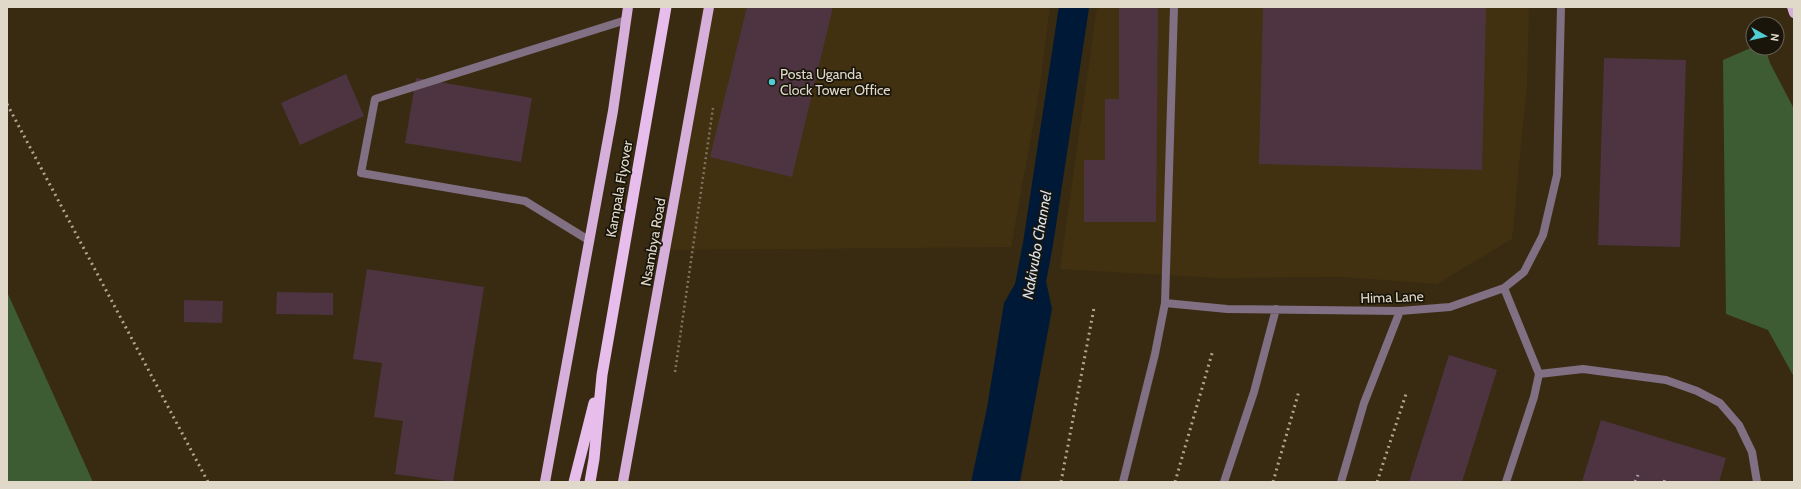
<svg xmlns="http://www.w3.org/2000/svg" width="1801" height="489" font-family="Cabin,sans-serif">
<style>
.built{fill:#413110}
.green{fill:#3d5c34}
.water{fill:#001936}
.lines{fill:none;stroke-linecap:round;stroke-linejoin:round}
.canal{stroke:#001936;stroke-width:30}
.building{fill:#4e3441}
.path{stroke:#7f745f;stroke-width:2.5;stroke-dasharray:2 3;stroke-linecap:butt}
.service{stroke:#816f83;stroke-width:8}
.primary{stroke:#d6b0da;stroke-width:10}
.trunk{stroke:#e6bdeb;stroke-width:11}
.rail{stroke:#afa694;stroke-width:3;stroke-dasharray:2 4;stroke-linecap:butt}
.poi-dot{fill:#51ccd4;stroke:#1a150a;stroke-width:1.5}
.labels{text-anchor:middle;stroke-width:3.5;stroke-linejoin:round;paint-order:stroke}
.poi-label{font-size:14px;fill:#e0d9ca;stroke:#1a150a;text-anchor:start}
.street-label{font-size:14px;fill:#e0d9ca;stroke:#1a150a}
.water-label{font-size:15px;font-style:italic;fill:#d8e4f2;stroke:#1a150a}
</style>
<rect width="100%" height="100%" fill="#382b12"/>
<path class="built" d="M702,7H1050L1039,93L1011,247L662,250Z
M1097,7H1529L1527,84L1512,239L1437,284L1342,277L1218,278L1060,269Z"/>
<path class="green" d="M1753,47V48H1765L1770,63L1794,109V377L1768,330L1726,314L1723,60Z
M7,292L93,482H7Z"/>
<path class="water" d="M1038,244L1052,309L1020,482H971L987,408L1004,303Z"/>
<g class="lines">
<path class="canal" d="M1030,286L1038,244L1074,7"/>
</g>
<path class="building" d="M747,7H833L792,177L710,157Z
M1119,7H1158L1156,222H1084V160H1105V99H1119Z
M1263,7H1486L1482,170L1259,164Z
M1604,58L1686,60L1680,247L1598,245Z
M346,74L364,116L300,145L281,103Z
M416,78L532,98L521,162L405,143Z
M367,269L484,287L453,482L395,474L403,421L374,417L382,363L353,359Z
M277,292L333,293V315L276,314Z
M184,300L223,301L222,323L184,322Z
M1449,355L1497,370L1462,482H1409Z
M1601,420L1726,458L1719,482H1582Z"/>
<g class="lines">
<path class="path" d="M675,372L713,108"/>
<path class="service" d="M590,241L525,201L361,173L375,99L626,20
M1504,288L1539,374L1534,397L1506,482
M1165,303L1174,7
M1539,374L1583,369L1666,380L1697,391L1720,403L1739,425L1752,452L1757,482
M1123,482L1155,354L1165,303L1227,309L1400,311L1450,307L1504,288L1524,272L1543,235L1557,175L1561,7
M1224,482L1254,392L1276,309
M1341,482L1364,403L1400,311"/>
<path class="primary" d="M1792,7L1794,13
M545,482L613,111L628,7
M623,482L709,7"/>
<path class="trunk" d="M574,482L594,403
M590,482L594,459L602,375L666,7"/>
<path class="rail" d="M7,104L208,482
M1061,482L1094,308
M1175,482L1213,350
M1273,482L1299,391
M1377,482L1406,394
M1635,482L1638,475
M1664,482L1665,479"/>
</g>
<circle class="poi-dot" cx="772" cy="82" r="4"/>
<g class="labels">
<g class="poi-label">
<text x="780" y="79">Posta Uganda<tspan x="780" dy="16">Clock Tower Office</tspan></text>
</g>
<g class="street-label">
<text transform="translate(619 189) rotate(-80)" y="5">Kampala Flyover</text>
<text transform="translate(653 242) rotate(-80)" y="5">Nsambya Road</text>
<text transform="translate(1392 297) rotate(-2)" y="5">Hima Lane</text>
</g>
<g class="water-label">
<text transform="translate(1037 245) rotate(-80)" y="5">Nakivubo Channel</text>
</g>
</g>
<rect width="1801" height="489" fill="none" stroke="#e0d9ca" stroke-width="16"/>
<g transform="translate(1765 36) rotate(98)"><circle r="19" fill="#1a150a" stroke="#696357"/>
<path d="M0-3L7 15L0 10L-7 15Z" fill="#51ccd4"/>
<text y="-6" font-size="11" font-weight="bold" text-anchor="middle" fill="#e0d9ca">N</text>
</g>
</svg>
